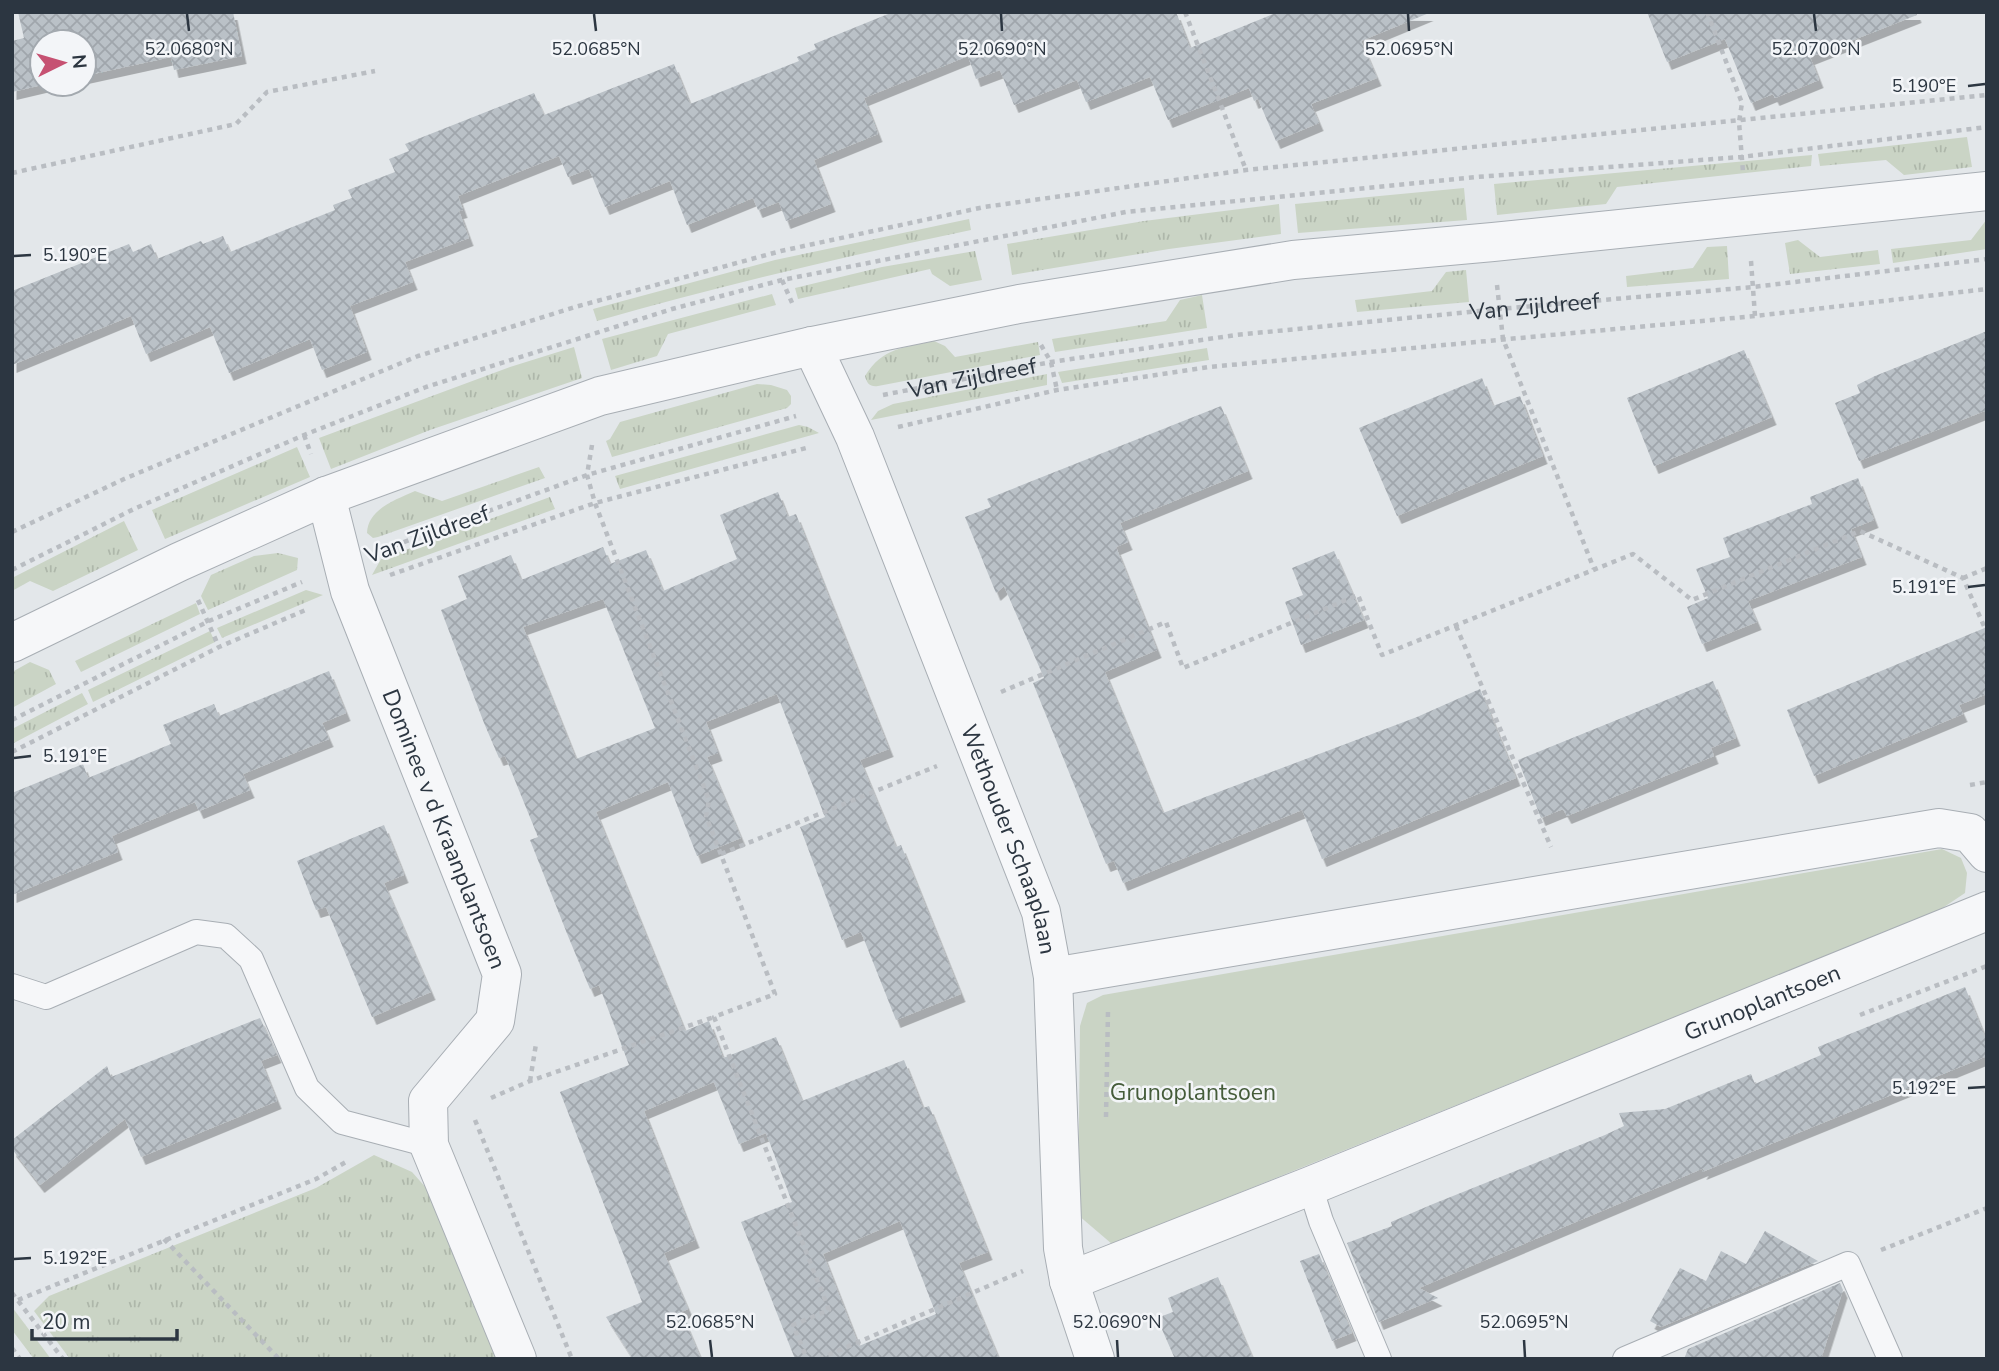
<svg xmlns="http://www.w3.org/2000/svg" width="1999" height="1371" font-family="'Nunito Sans',sans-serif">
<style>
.grass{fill:url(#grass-tufts)}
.green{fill:#cad4c5}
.building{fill:url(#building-cross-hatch);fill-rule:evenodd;filter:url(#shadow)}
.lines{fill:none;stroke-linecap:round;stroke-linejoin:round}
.service-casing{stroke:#a8aeb4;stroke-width:26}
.minor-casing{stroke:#a8aeb4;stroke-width:40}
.path{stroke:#b9bdc2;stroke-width:4.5;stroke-dasharray:5 5;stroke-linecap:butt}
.service{stroke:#f6f7f9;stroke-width:24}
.minor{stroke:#f6f7f9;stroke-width:38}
.ticks{fill:none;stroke:#2c3641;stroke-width:2.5}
.labels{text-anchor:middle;stroke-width:5;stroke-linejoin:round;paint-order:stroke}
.street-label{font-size:23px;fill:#2c3641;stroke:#f3f5f8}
.park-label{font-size:23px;fill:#455c3a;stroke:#f3f5f8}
.ticks-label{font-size:18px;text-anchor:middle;fill:#2c3641;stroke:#f3f5f8;stroke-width:5;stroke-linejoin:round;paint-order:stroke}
</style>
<defs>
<pattern id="grass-tufts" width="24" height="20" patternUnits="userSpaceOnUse" patternTransform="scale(1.75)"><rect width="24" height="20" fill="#cad4c5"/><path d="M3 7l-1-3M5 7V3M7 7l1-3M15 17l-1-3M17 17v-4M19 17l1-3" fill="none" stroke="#aeb7aa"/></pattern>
<pattern id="building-cross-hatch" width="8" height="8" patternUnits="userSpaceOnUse" patternTransform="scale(1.75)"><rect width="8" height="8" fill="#bac1c7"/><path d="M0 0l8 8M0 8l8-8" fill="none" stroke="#a0a6ac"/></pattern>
<filter id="shadow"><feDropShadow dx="4.5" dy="8" stdDeviation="0" flood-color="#0004"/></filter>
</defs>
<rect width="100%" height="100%" fill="#e3e7ea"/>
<path class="grass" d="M1967,137L1972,167L1904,175L1886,160L1820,166L1818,154Z
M1812,155L1811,166L1617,187L1606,204L1497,215L1494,184Z
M1464,188L1467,220L1298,233L1295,204Z
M1279,204L1281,234L1169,249L1012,275L1007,244L1144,221Z
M969,219L971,230C845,256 721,286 597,321L593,309L775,260Z
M1987,219V249L1893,263L1891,249L1971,240Z
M1798,240L1820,257L1878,250L1880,264L1790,274L1785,243Z
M1727,246L1729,279L1627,287L1626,276L1693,268L1707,247Z
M975,251L982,280L950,286L932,274L930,269L798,299L795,288L882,267Z
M1466,270L1469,302L1357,312L1355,300L1432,291L1446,272Z
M772,294L776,305L668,334L657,356L611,370L602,339Z
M1202,295L1207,328L1055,352L1052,339L1166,321L1180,300Z
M934,341L945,346L955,357L1038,342L1040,355L878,386C870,387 867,384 865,376C883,347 904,348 934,341Z
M574,347L582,378L430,430L331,469L319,438L510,367Z
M1207,348L1209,360L1062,383L1058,372Z
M1047,374V385L871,420L878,411L893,404Z
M757,384L771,385L787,390L791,396V404L787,408L612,457L606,441L610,439L620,422Z
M799,425L808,427L819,433L620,489L615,476Z
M297,447L310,477L165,539L152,510Z
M539,467L545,478L378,537L373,538L367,533C368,509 395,500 415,491L442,501Z
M550,497L555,509L372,575L381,559Z
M124,521L138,550L53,591L30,581L12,591V578Z
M278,553L298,558L297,570L208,610L201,596L211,575L254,556Z
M306,590L323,595L222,638L217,628Z
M196,603L200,614L81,672L75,661Z
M210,631L215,642L93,702L88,690Z
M30,662L49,670L56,684L12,708V672Z
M82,693L88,704L12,744V729Z
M374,1155L412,1172L428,1190L497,1359H70L34,1311L49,1296L316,1188Z
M12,1307L51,1359H34L12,1330Z"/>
<path class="green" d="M1942,849L1961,858L1967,873L1965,893L1938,911L1112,1244L1078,1215L1080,1026L1087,1003L1103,995Z"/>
<path class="building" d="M18,12H233L242,56L174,70L171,57L84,76V42H42V84H46L12,92V41L24,38Z
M893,12H1176L1190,48L1278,12L1429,13L1361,41L1377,78L1311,104L1319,123L1276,141L1258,99L1254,101L1249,88L1168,120L1150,77L1086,102L1077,80L1014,105L1000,70L976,79L968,56L864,98L878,134L814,160L831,204L786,221L779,202L758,210L753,198L687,225L670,181L605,207L589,169L568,177L559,156L458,196L463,210L459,211L469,238L405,262L413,282L350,306L367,352L322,370L310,339L229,373L210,327L146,354L131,316L12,365V291L129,244L133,252L151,244L157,259L201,241L203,244L223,236L230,252L335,210L333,205L352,198L348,190L395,172L389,159L409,151L405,144L534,93L544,115L674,64L690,104L799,61L797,57L816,49L814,44Z
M1647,12H1916L1917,15L1810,57L1819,80L1775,98L1773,94L1751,103L1725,39L1667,62Z
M1987,331V410L1859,461L1835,403L1860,393L1857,385L1875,376Z
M1744,350L1772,417L1654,466L1627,398Z
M1482,378L1493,406L1520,396L1543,456L1397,516L1359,428Z
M1221,406L1248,471L1120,523L1128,542L1116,547L1157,650L1105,672L1163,813L1417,717L1480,689L1516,778L1322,859L1302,810L1123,883L1114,861L1106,864L1033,683L1044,678L1004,586L996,593L965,517L991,507L987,499Z
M1858,478L1874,520L1851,529L1862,557L1748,601L1757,622L1702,644L1687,607L1708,598L1696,569L1730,557L1723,538L1812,504L1810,497Z
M778,492L788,517L796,514L889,749L860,760L896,847L901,845L961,994L896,1020L861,932L842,940L800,827L825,817L777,694L706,722L718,753L707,757L741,838L697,856L668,782L596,812L685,1031L709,1021L723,1058L776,1037L802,1101L904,1060L923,1108L929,1106L988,1252L959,1263L999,1359H795L741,1222L792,1202L766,1133L739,1144L714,1082L644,1111L695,1240L664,1253L688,1309L681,1312L701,1359H633L606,1317L642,1302L560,1092L629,1065L599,985L590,989L568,936L530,840L538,837L505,756L499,758L484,723L441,610L467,599L458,576L511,555L521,580L603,547L610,564L646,550L663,591L737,559L720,515ZM603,599L655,728L576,759L523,627ZM900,1221L936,1314L859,1346L823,1254Z
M1334,551L1364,620L1301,645L1285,602L1303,595L1292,568Z
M1987,627V694L1959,705L1963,714L1814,776L1787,710Z
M329,671L346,713L322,723L329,739L243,774L250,790L199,811L195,802L112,836L118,852L12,895V793L83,764L88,778L171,744L163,725L214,704L219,716Z
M1713,681L1736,738L1711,748L1714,756L1567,816L1563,809L1541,818L1518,760Z
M384,825L404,875L384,883L431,992L372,1017L326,907L316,910L297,861Z
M1965,987L1987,1042V1056L1702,1172L1704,1168L1419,1288L1438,1298L1379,1322L1347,1243L1392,1226L1391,1222L1433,1204L1605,1135L1624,1126L1619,1113L1665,1109L1751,1074L1755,1084L1821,1055L1818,1047Z
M260,1018L277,1055L261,1061L277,1101L141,1157L125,1119L40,1185L12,1149V1140L107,1066L111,1077Z
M1765,1231L1818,1261L1661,1327L1650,1321L1680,1268L1706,1281L1721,1251L1746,1264Z
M1319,1254L1352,1333L1332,1341L1300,1261Z
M1218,1277L1253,1359H1175L1157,1318L1173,1312L1168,1298Z
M1840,1283L1843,1290L1821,1359H1684L1688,1349Z"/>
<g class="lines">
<defs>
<path id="service" d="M12,986L46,997L196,932L226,936L251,959L307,1088L342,1122L429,1145
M1310,1186L1321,1221L1379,1359
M1625,1359L1848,1264L1890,1359"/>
<g id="minor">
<path id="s2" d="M812,346L855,437L1041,912L1053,977L1063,1248L1069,1281L1095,1359"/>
<path id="s3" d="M326,496L350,591L502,974L495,1021L428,1101L429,1145L517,1359"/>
<path d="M12,643L179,562L326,496L600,396L812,346L1019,304L1293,260L1493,242L1987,191"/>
<path d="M1053,977L1939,828L1970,833L1987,853"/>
<path id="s4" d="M1069,1281L1310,1186L1987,911"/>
</g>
</defs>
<use href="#service" class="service-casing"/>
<use href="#minor" class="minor-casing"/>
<g class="path">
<path d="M1185,12L1246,170"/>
<path d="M1707,12L1742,103L1739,122L1743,172"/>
<path d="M12,173L236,124L267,92L375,71"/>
<path d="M1751,261L1755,316"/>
<path d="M782,280L793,305"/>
<path d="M1497,285L1503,339L1594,569"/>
<path d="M1041,345L1051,362L1057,390"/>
<path id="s1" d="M883,395L1051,362L1236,335L1499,309L1753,287L1987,259"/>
<path d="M898,427L1057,390L1209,367L1755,316L1987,289"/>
<path d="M304,435L311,454"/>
<path d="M592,445L587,475L595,503L709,800L706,816L775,994L714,1017L829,1310L793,1325L807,1359"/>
<path d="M12,532L124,479L418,356L575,307L781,251L984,207L1246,170L1987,95"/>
<path d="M385,549L587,475L796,416"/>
<path d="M12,570L136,508L304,435L426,387L672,309L782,280L1126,212L1477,177L1741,157L1987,127"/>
<path d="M390,575L595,503L810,447"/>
<path d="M1963,578L1987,568"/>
<path d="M198,600L219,647"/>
<path d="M1456,626L1551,847"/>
<path d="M1001,692L1166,622L1183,668L1358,595L1382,655L1633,554L1692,600L1860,531L1963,578L1987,633"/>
<path d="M12,720L209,621L302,582"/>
<path d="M12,752L219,647L308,609"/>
<path d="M1970,785L1987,782"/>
<path d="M721,854L937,766"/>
<path d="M1860,1015L1987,966"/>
<path d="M530,1081L536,1044"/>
<path d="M491,1098L530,1081L714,1017"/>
<path d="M1106,1117L1108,1011"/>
<path d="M475,1120L572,1359"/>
<path d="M164,1239L279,1359"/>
<path d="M1881,1250L1987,1208"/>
<path d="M12,1293L63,1359"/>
<path d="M18,1300L316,1179L346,1162"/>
<path d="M12,1348L20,1359"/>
<path d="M819,1359L1023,1271"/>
</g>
<use href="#service" class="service"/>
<use href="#minor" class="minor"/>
</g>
<path class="ticks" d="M187,14L189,31M594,14L596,31M1001,14L1002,31M1408,14L1409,31M1814,14L1816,31M1968,86L1985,84M14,256L31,255M1968,587L1985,585M14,758L31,756M1968,1088L1985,1087M14,1259L31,1258M710,1340L712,1357M1117,1340L1118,1357M1524,1340L1525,1357"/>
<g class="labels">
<g class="street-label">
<text dy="8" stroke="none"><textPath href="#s1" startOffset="658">Van Zijldreef</textPath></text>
<text dy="8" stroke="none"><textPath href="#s1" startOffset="91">Van Zijldreef</textPath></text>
<text transform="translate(427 534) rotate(-20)" y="8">Van Zijldreef</text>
<text dy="8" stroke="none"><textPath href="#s3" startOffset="354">Dominee v d Kraanplantsoen</textPath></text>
<text dy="8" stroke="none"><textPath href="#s2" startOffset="532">Wethouder Schaaplaan</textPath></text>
<text dy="8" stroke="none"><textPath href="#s4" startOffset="747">Grunoplantsoen</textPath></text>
</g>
<g class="park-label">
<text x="1193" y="1100">Grunoplantsoen</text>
</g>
</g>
<g class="ticks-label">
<text x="189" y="55">52.0680°N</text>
<text x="596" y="55">52.0685°N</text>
<text x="1002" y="55">52.0690°N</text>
<text x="1409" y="55">52.0695°N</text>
<text x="1816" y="55">52.0700°N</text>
<text x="1924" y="92">5.190°E</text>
<text x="75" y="261">5.190°E</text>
<text x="1924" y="593">5.191°E</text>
<text x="75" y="762">5.191°E</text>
<text x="1924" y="1094">5.192°E</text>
<text x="75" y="1264">5.192°E</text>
<text x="710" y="1328">52.0685°N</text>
<text x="1117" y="1328">52.0690°N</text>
<text x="1524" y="1328">52.0695°N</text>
</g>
<rect width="1999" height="1371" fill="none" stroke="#2c3641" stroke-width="28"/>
<g transform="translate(63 63) rotate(85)"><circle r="33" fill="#f3f5f8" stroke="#a3a9af" stroke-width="2"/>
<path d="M0-5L12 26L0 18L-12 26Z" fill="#c65172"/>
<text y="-10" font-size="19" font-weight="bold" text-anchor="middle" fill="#2c3641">N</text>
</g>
<path d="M32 1329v10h145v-10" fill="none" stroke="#2c3641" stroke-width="3.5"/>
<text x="42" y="1329" font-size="21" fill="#2c3641" stroke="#f3f5f8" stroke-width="5" paint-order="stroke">20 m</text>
</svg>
